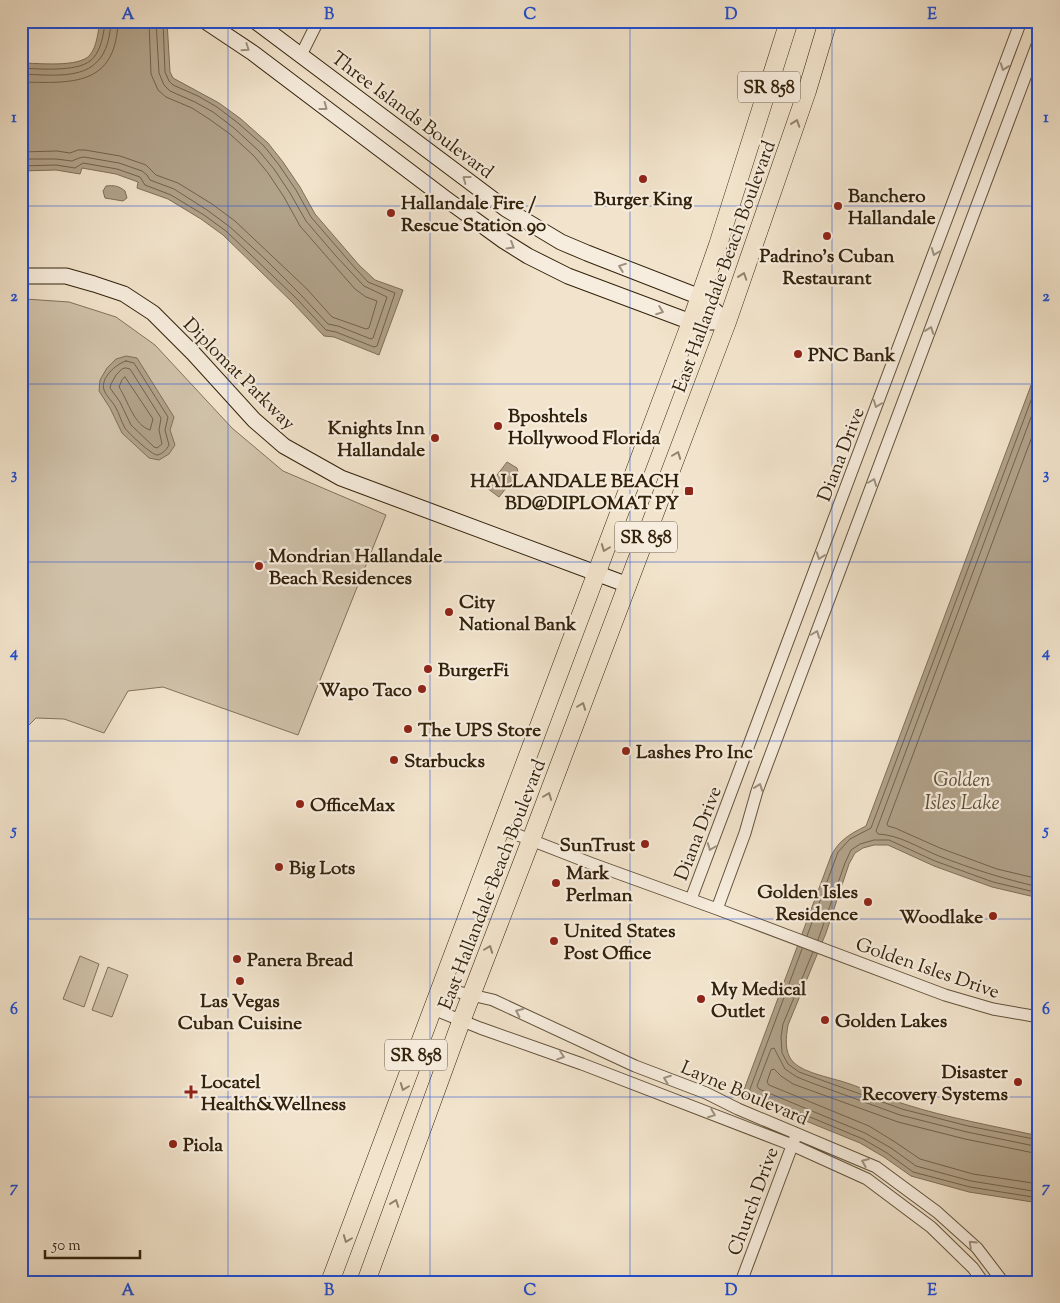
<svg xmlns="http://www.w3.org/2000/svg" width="1060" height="1303" font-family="'Sorts Mill Goudy',serif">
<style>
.green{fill:#d1c3ab;stroke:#82725b}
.water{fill:#b1a28a;stroke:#7e6f57}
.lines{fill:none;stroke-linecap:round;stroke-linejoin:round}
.shore{stroke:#72624a;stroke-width:1}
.street-casing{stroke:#62523b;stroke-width:13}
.secondary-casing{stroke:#32220b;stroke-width:17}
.primary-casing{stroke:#32220b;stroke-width:19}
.street{stroke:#f7edde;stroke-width:11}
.secondary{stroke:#f7edde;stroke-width:15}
.primary{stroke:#f2e4cc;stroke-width:18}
.oneway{stroke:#9e927f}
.oneway2{stroke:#92836c}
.grid{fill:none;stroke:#1d4ed8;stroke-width:1;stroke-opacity:0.55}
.poi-dot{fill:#8f2418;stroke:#f7edde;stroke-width:2}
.labels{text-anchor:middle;stroke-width:4.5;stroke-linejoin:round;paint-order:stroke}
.shield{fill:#f7edde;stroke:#6d5f4a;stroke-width:1}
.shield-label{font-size:18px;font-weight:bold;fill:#32220b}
.street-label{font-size:19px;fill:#32220b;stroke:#f7edde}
.poi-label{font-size:19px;font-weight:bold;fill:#32220b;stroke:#f7edde;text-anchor:start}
.water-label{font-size:20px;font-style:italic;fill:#5e4f37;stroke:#f7edde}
.neatline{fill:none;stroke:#1d4ed8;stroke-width:2}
.grid-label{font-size:16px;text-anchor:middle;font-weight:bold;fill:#1d4ed8}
</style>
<rect width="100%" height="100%" fill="#f2e4cc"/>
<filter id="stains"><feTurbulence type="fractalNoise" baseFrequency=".004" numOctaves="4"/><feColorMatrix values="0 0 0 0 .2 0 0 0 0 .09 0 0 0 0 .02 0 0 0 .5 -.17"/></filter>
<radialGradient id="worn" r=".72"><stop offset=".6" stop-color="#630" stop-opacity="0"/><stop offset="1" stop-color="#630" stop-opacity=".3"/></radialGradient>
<path class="green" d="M25,299L69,302L116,317L155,345L232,428L283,471L386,515L298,735L163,687L128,691L104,733L64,719L36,718L23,731L21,735V300Z
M80,956L99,964L84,1007L63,999Z
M108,967L128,975L112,1017L92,1010Z"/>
<path class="water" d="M100,21H167L170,72L173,78L219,103L241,119L268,143L283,162L300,187L315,214L359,265L375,280L403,290L379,355L334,337L324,336L293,303L223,235L201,219L168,199L137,188L138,182L116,174L82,168L80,174L56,170L21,171V63C37,63 79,68 90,55C97,46 98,32 100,21Z
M106,186C114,185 119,186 125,191L127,198L123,201L105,198L103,191Z
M126,356L137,358L174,417L170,430L175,445L169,454L159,460L149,458L122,433L110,408L99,391L100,380L107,368L116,359Z
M1039,364V898L992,887L934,866L888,845H874L863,848L855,853L849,864L826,933L788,1025C786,1037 784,1052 793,1062C805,1074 834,1078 850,1084C868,1090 886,1099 904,1104C948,1118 994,1126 1039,1136V1203L969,1192L911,1176L884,1157L860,1143L742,1095L831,856C839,840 850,834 866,826Z
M507,462L517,468L518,473L499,497L487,488Z"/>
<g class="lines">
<path class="shore" d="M21,68C39,69 76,72 90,61C101,53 104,33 105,21
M21,74C68,76 108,82 111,21
M21,82C72,83 116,87 118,21
M21,152L57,151L70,153L78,150H85L120,156L146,165L156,175L178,183L212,204L235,221L307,289L332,317L366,329L369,328L377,301L366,297L355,289L300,226L284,197L268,173L254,156L230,134L209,119L192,108L166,97L158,90L151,74L149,21
M21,159H56L72,161L79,158L84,157L119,163L142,171L147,175L150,180L174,189L207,210L230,227L264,258L301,295L328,324L338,326L371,339L373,338L387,297L364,286L335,255L306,221L290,193L274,169L259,151L234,128L213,112L195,102L170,91L164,85L159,73L156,21
M21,166L56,165L75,168L83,163L117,169L140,177L145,185L171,195L204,215L226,231L297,299L326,330L336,332L374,347L377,346L395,293L368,282L355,268L311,217L296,190L279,165L264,146L238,123L217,107L198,96L173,85L169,81L165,72L163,21
M126,361L134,363L168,417L165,430L169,445C167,449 163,454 157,455C152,455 128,433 125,428C121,421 119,413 115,406C112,401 106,396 104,390C100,378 116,364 126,361Z
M126,368L130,369L161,418L159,430L162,444L157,448L154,447L131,425L120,402L110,388L111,384L116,375L122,369Z
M125,377L153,419L150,430C134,425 128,401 119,387L122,380Z
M1039,396L876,831L878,834C900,835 919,848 939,856C972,869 1004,879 1039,887
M1039,418L887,824L888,826L895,828L940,848L997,869L1039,879
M807,936L838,852L850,839L871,828L1039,379
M818,940L845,863L851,850L860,844L874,840H889L935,861L993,882L1039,893
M802,949L750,1089V1092L863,1139L887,1153L913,1172L970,1187L1039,1198
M813,952L783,1024L781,1037L782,1053L788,1064L799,1072L902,1109L968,1126L1039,1140
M1039,1147L967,1132L900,1115L812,1083L797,1077L785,1069L774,1048L771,1049L757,1086L759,1089L865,1133L891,1148L916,1166L971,1181L1039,1192
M1039,1154L965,1139L898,1122L793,1084L781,1076L774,1069L771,1070L767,1082L769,1085L869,1126L895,1142L920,1159L973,1174L1039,1184"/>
<defs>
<path id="street" d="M301,55L318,21
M500,828L590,863L717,909L945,995L993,1009L1039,1017
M691,899L1021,21
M717,909L745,833L757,791L1039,40
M441,988L493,1000L635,1066L706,1093L738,1109L876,1167L937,1212L977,1248L1003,1282
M433,1009L480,1028L582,1064L792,1145L867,1179L931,1227L973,1268L983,1282
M741,1282L795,1138"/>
<path id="secondary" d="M205,21L253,53L446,199L504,241L528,256L568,276L691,322H727
M255,21L506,209L561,242L587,253L700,297L727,322
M21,276H66L94,284L124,294L153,313L194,354L254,420L284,446L341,478L628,585"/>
<path id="primary" d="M330,1282L691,322L718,245L789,21
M366,1282L462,1019L531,840L727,322L807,91L828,21"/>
</defs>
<use href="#street" class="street-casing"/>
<use href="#secondary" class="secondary-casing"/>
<use href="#primary" class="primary-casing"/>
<use href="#street" class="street"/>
<use href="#secondary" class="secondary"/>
<use href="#primary" class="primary"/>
</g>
<defs><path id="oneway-chevron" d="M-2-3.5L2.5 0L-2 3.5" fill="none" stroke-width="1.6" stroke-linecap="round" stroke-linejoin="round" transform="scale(1.25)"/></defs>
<g class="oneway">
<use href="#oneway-chevron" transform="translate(246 48) rotate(34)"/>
<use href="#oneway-chevron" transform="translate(1004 67) rotate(110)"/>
<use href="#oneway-chevron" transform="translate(324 107) rotate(37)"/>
<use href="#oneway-chevron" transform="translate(466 179) rotate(-143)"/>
<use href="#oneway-chevron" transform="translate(511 246) rotate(31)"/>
<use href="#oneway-chevron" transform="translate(935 252) rotate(111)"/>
<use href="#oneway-chevron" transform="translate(622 267) rotate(-159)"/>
<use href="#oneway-chevron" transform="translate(660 311) rotate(21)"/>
<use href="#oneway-chevron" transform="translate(930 330) rotate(-70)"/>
<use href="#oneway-chevron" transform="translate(877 404) rotate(111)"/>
<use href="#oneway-chevron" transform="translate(873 482) rotate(-69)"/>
<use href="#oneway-chevron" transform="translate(820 556) rotate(110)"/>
<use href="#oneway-chevron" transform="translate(816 634) rotate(-69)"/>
<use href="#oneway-chevron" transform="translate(759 787) rotate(-70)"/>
<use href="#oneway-chevron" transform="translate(711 847) rotate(111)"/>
<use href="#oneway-chevron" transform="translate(519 1012) rotate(-155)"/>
<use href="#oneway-chevron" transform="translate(561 1056) rotate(19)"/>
<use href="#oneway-chevron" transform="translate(667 1079) rotate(-159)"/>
<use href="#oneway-chevron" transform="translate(712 1114) rotate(21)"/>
<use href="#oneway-chevron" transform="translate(865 1162) rotate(-157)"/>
<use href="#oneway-chevron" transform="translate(972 1244) rotate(-137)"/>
</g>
<g class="oneway2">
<use href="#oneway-chevron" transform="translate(796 123) rotate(-71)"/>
<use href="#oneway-chevron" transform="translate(743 276) rotate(-71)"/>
<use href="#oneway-chevron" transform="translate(677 455) rotate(-69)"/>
<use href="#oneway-chevron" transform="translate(605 548) rotate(111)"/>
<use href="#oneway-chevron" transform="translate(582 706) rotate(-69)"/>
<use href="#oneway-chevron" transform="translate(548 796) rotate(-69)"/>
<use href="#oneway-chevron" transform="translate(489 949) rotate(-69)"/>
<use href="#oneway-chevron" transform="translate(404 1087) rotate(111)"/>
<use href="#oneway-chevron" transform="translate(395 1203) rotate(-70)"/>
<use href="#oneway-chevron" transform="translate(347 1239) rotate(111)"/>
</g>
<path class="grid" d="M228,21V1282M430,21V1282M630,21V1282M832,21V1282M21,206H1039M21,384H1039M21,562H1039M21,741H1039M21,919H1039M21,1097H1039"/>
<g class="poi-dot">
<circle cx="643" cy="179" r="5"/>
<circle cx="838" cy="206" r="5"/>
<circle cx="391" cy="213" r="5"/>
<circle cx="827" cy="236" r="5"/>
<circle cx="798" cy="354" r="5"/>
<circle cx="498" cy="426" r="5"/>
<circle cx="435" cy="438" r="5"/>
<rect x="684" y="486" width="10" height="10" rx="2.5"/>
<circle cx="259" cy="566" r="5"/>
<circle cx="449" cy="612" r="5"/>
<circle cx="428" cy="669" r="5"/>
<circle cx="422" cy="689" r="5"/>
<circle cx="408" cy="729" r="5"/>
<circle cx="626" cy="751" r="5"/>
<circle cx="394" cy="760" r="5"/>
<circle cx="300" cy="804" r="5"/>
<circle cx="645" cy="844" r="5"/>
<circle cx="279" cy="867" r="5"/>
<circle cx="556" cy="883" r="5"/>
<circle cx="868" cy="902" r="5"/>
<circle cx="993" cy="916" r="5"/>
<circle cx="554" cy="941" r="5"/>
<circle cx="237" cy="959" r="5"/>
<circle cx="240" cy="981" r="5"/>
<circle cx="701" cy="999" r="5"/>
<circle cx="825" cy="1020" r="5"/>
<circle cx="1018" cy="1082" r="5"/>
<path d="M188.5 1084.5h5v5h5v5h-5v5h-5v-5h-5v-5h5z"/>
<circle cx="173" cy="1144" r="5"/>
</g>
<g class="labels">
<g class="shield">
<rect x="738" y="71.5" width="62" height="31" rx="4"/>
<rect x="615" y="521.5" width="62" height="31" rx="4"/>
<rect x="385" y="1039.5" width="62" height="31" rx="4"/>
</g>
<g class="shield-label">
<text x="769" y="93">SR 858</text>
<text x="646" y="543">SR 858</text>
<text x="416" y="1061">SR 858</text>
</g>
<g class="street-label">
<text transform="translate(413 114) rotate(37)" y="7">Three Islands Boulevard</text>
<text transform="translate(723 266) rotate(-70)" y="7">East Hallandale Beach Boulevard</text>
<text transform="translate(240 373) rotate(45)" y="7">Diplomat Parkway</text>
<text transform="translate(840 454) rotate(-69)" y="7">Diana Drive</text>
<text transform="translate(697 833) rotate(-69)" y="7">Diana Drive</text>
<text transform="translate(491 884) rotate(-69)" y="7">East Hallandale Beach Boulevard</text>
<text transform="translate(928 967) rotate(19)" y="7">Golden Isles Drive</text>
<text transform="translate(745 1092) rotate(23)" y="7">Layne Boulevard</text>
<text transform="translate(752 1201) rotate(-70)" y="7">Church Drive</text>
</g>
<g class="poi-label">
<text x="848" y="202">Banchero<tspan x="848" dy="22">Hallandale</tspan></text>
<text x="643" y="205" text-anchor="middle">Burger King</text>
<text x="401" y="209">Hallandale Fire /<tspan x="401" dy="22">Rescue Station 90</tspan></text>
<text x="827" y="262" text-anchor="middle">Padrino’s Cuban<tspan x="827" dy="22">Restaurant</tspan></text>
<text x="808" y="361">PNC Bank</text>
<text x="508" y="422">Bposhtels<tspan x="508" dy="22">Hollywood Florida</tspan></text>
<text x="425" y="434" text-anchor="end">Knights Inn<tspan x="425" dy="22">Hallandale</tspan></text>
<text x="679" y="487" text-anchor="end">HALLANDALE BEACH<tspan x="679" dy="22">BD@DIPLOMAT PY</tspan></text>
<text x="269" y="562">Mondrian Hallandale<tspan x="269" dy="22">Beach Residences</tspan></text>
<text x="459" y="608">City<tspan x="459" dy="22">National Bank</tspan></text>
<text x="438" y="676">BurgerFi</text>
<text x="412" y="696" text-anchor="end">Wapo Taco</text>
<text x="418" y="736">The UPS Store</text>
<text x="636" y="758">Lashes Pro Inc</text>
<text x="404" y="767">Starbucks</text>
<text x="310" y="811">OfficeMax</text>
<text x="635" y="851" text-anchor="end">SunTrust</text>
<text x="289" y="874">Big Lots</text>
<text x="566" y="879">Mark<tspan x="566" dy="22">Perlman</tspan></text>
<text x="858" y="898" text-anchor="end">Golden Isles<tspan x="858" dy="22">Residence</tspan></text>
<text x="983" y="923" text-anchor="end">Woodlake</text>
<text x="564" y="937">United States<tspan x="564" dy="22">Post Office</tspan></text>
<text x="247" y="966">Panera Bread</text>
<text x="711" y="995">My Medical<tspan x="711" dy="22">Outlet</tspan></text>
<text x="240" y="1007" text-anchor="middle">Las Vegas<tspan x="240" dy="22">Cuban Cuisine</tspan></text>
<text x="835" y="1027">Golden Lakes</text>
<text x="1008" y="1078" text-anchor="end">Disaster<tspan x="1008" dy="22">Recovery Systems</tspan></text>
<text x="201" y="1088">Locatel<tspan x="201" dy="22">Health&amp;Wellness</tspan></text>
<text x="183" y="1151">Piola</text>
</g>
<g class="water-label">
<text x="962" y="786">Golden<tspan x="962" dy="23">Isles Lake</tspan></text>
</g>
</g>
<rect width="1060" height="1303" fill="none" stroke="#f2e4cc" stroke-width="55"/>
<path d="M45 1250v8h95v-8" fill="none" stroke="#32220b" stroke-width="2.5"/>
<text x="52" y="1250" font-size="15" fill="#32220b" stroke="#f7edde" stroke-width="4" paint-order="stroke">50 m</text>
<rect x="28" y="28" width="1004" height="1248" class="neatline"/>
<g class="grid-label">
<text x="128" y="19">A</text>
<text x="329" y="19">B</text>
<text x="530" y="19">C</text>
<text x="731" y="19">D</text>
<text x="932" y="19">E</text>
<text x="14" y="122">1</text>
<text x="1046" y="122">1</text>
<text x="14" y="301">2</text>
<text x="1046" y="301">2</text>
<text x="14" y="479">3</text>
<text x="1046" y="479">3</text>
<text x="14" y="657">4</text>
<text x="1046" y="657">4</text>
<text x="14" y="835">5</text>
<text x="1046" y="835">5</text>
<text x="14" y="1014">6</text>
<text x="1046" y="1014">6</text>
<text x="14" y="1192">7</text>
<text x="1046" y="1192">7</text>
<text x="128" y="1295">A</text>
<text x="329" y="1295">B</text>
<text x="530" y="1295">C</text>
<text x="731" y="1295">D</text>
<text x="932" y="1295">E</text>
</g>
<rect width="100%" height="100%" filter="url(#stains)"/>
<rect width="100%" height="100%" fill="url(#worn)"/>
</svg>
